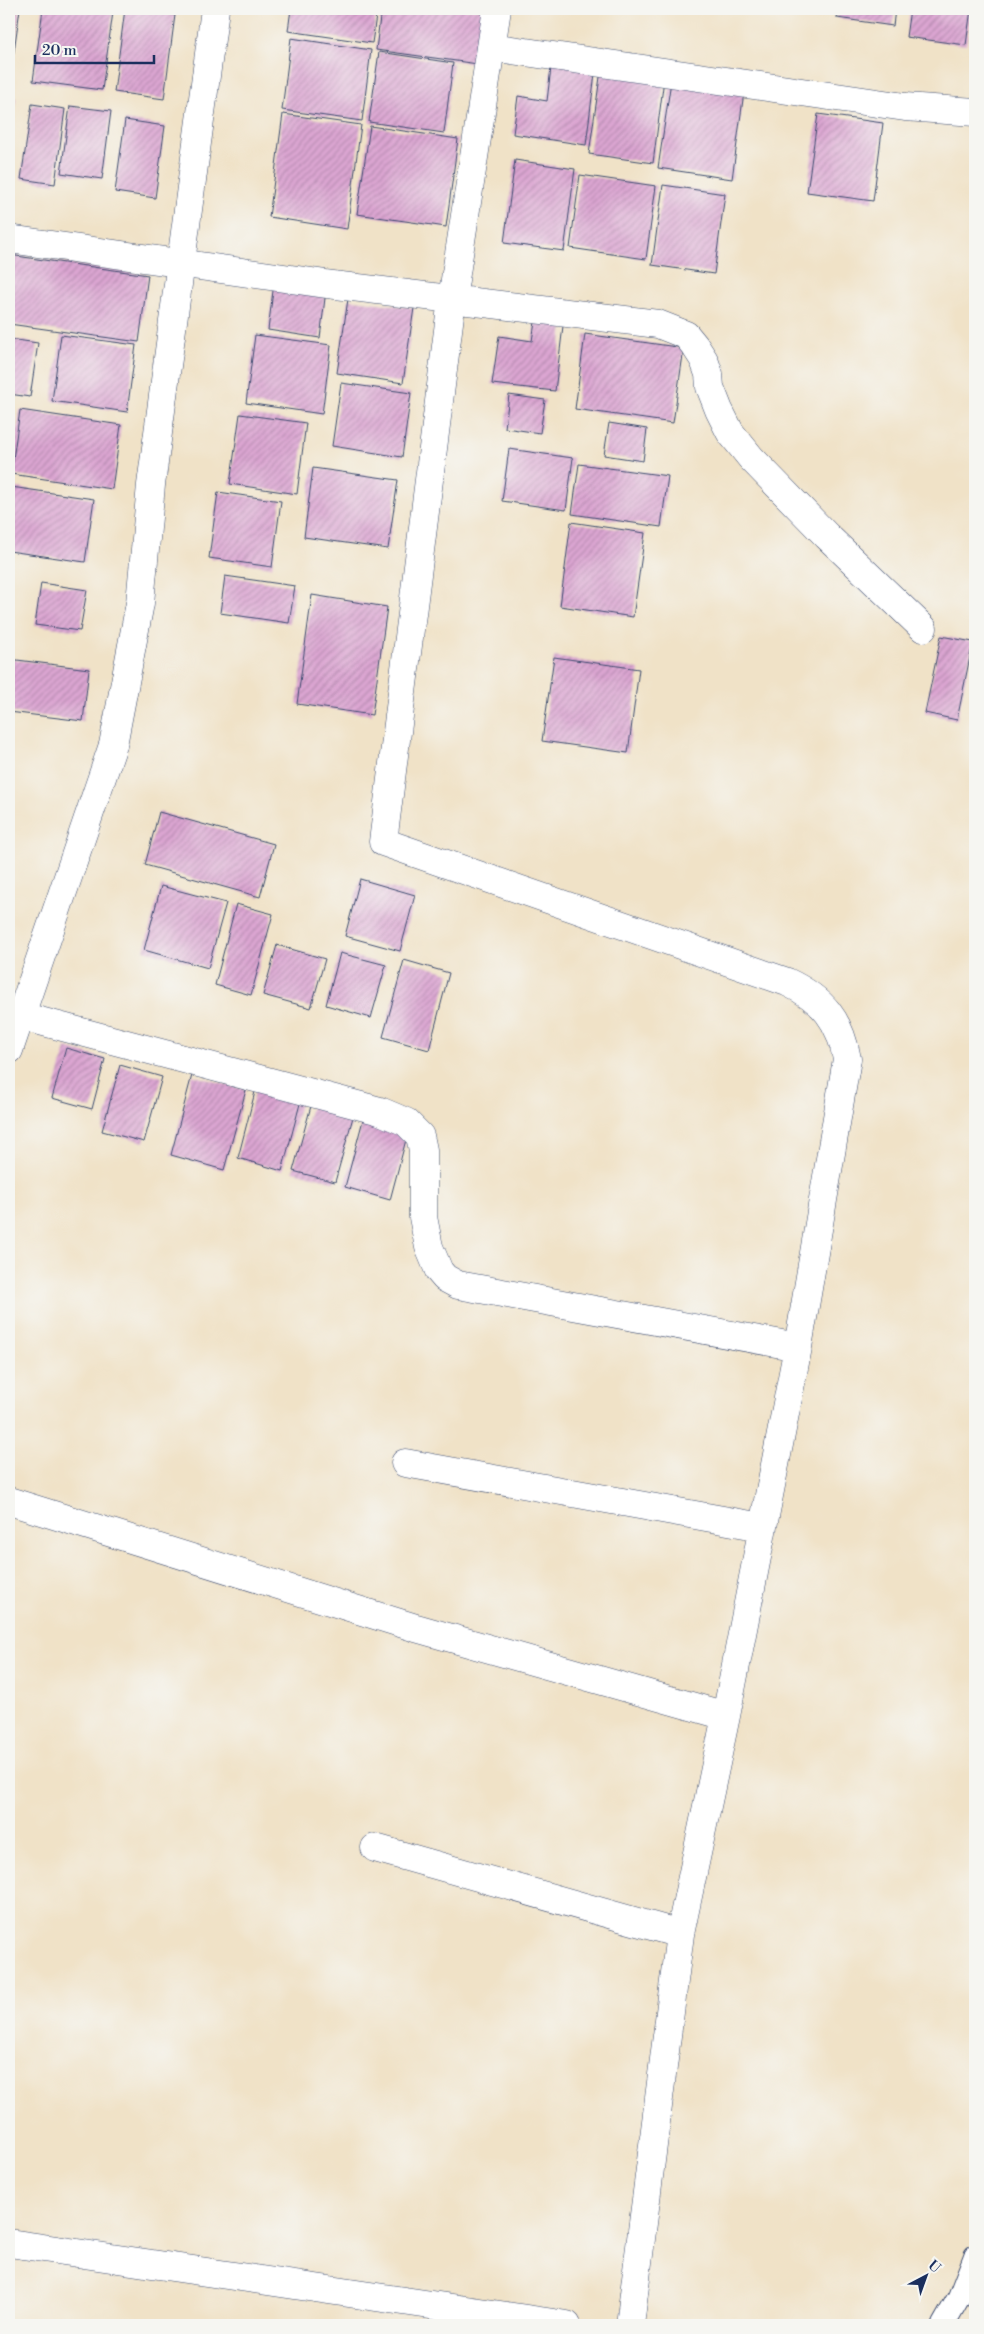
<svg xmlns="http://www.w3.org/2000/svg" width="984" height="2334" font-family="'Libre Bodoni',serif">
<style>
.building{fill:url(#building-hatch)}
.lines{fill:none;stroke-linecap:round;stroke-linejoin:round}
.service-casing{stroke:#3b4a6e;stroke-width:24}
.minor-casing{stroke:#3b4a6e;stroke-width:29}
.tertiary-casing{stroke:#3b4a6e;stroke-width:29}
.service{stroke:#fff;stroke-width:22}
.minor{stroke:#fff;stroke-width:28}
.tertiary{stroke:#fff;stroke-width:28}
</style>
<defs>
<pattern id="building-hatch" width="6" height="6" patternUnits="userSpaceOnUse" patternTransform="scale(1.25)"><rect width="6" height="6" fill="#dca6d2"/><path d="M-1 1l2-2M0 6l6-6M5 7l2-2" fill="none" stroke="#b288ae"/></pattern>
</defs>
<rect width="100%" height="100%" fill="#f6f6f2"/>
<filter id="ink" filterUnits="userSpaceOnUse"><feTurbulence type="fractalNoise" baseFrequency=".02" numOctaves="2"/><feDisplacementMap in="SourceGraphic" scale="10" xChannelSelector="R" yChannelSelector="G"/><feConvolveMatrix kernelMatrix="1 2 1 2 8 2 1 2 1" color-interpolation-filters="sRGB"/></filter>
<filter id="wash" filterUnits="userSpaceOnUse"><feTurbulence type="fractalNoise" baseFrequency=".0096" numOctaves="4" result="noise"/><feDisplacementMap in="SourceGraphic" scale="20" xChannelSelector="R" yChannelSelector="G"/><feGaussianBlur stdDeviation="1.12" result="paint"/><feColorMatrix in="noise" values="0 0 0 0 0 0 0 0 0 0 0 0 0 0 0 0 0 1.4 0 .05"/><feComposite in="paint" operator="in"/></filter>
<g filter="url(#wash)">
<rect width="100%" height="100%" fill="#f0e2c7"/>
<g id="blocks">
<path class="building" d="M9,9H20L13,58L9,57Z
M43,9H91L113,12L102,90L33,81Z
M125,9L175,15L164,99L114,92Z
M291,9H377L372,43L288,31Z
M381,9H485L478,64L376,50Z
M838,9H895L893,26L837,18Z
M910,9H971L966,45L906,37Z
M291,38L371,50L362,121L282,110Z
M379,52L453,63L444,133L369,122Z
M552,59L596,65L586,145L513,134L518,96L547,101Z
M601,70L664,79L653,163L589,154Z
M671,81L744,92L732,179L658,168Z
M9,97L16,98L10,141H9Z
M32,104L65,109L55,184L21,179Z
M70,106L111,111L102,179L61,173Z
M283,114L361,125L347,229L269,217Z
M818,114L883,123L873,201L807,192Z
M125,120L165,126L155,198L115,192Z
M370,126L458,139L446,227L357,214Z
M515,160L575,169L564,251L504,243Z
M580,175L656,186L646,259L570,248Z
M663,185L725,194L714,274L652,265Z
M9,255L148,275L139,342L9,324Z
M274,283L326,290L320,338L268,330Z
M348,299L414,308L403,383L337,373Z
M535,322L563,326L555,391L492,384L499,336L532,341Z
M585,334L684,348L673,423L575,409Z
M61,335L136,345L127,412L52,401Z
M255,335L331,345L322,414L246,403Z
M9,339L38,343L30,397L9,394Z
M341,383L411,393L402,457L332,446Z
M509,395L545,400L540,433L505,428Z
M20,410L121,425L112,489L11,474Z
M240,414L306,423L297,494L230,484Z
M609,423L647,429L643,461L604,455Z
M509,449L573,458L566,510L502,501Z
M579,464L668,476L661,527L572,514Z
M313,468L398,480L388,549L304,537Z
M11,487L94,499L85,562L9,551Z
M218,492L281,501L272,567L209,558Z
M571,522L645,533L633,617L560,606Z
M225,576L295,586L289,623L220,613Z
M41,583L87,590L80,631L35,625Z
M312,595L387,607L372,715L297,704Z
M941,636L973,642L957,720L925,713Z
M554,657L639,669L628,753L542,741Z
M9,659L89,669L83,721L9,712Z
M159,812L274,844L260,897L145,865Z
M360,879L415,895L400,951L345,936Z
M161,886L226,903L208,968L144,950Z
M236,904L273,914L251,995L215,985Z
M277,945L325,959L311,1008L263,995Z
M340,953L386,965L371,1018L326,1005Z
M404,960L449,973L429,1050L383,1037Z
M66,1048L105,1059L92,1109L52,1098Z
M120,1065L162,1077L144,1142L102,1131Z
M192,1075L246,1090L224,1170L171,1155Z
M256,1088L301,1100L282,1171L238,1158Z
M311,1106L353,1117L335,1182L293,1171Z
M363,1120L408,1132L390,1200L345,1187Z"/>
</g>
</g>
<g filter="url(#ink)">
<use href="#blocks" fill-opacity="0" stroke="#3b4a6e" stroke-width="1"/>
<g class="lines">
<defs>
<path id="service" d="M943,2325L959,2297L975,2256"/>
<path id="minor" d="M497,9L452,299L383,842L787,982C823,999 840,1020 847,1059L798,1347L726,1716L680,1934L630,2325
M491,47L905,107L975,112
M9,239L326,284L658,324L686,335L695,346L704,360L709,374L710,387L719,410L730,432L751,458L827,536L923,628
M21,1016L380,1111L406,1122L420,1136L423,1150V1217L429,1247L439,1271L445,1278L458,1285L798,1347
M405,1463L762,1527
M9,1501L416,1628L726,1716
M375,1848L680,1934"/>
<path id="tertiary" d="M9,1050L113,745L140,603L151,485L215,9
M9,2243L567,2325"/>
</defs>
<use href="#service" class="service-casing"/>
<use href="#minor" class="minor-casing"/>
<use href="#tertiary" class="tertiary-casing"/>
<use href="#service" class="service"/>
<use href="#minor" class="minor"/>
<use href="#tertiary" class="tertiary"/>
</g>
</g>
<rect width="984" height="2334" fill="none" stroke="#f6f6f2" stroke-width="30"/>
<g transform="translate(926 2276) rotate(41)" stroke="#f6f6f2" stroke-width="4" paint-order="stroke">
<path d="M0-4L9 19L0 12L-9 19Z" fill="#1b2f5e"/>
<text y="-8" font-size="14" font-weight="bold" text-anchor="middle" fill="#1b2f5e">U</text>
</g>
<path d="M35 55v8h119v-8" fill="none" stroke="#1b2f5e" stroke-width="2.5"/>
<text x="42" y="55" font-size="15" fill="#1b2f5e" stroke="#f6f6f2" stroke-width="4" paint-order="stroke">20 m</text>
</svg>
